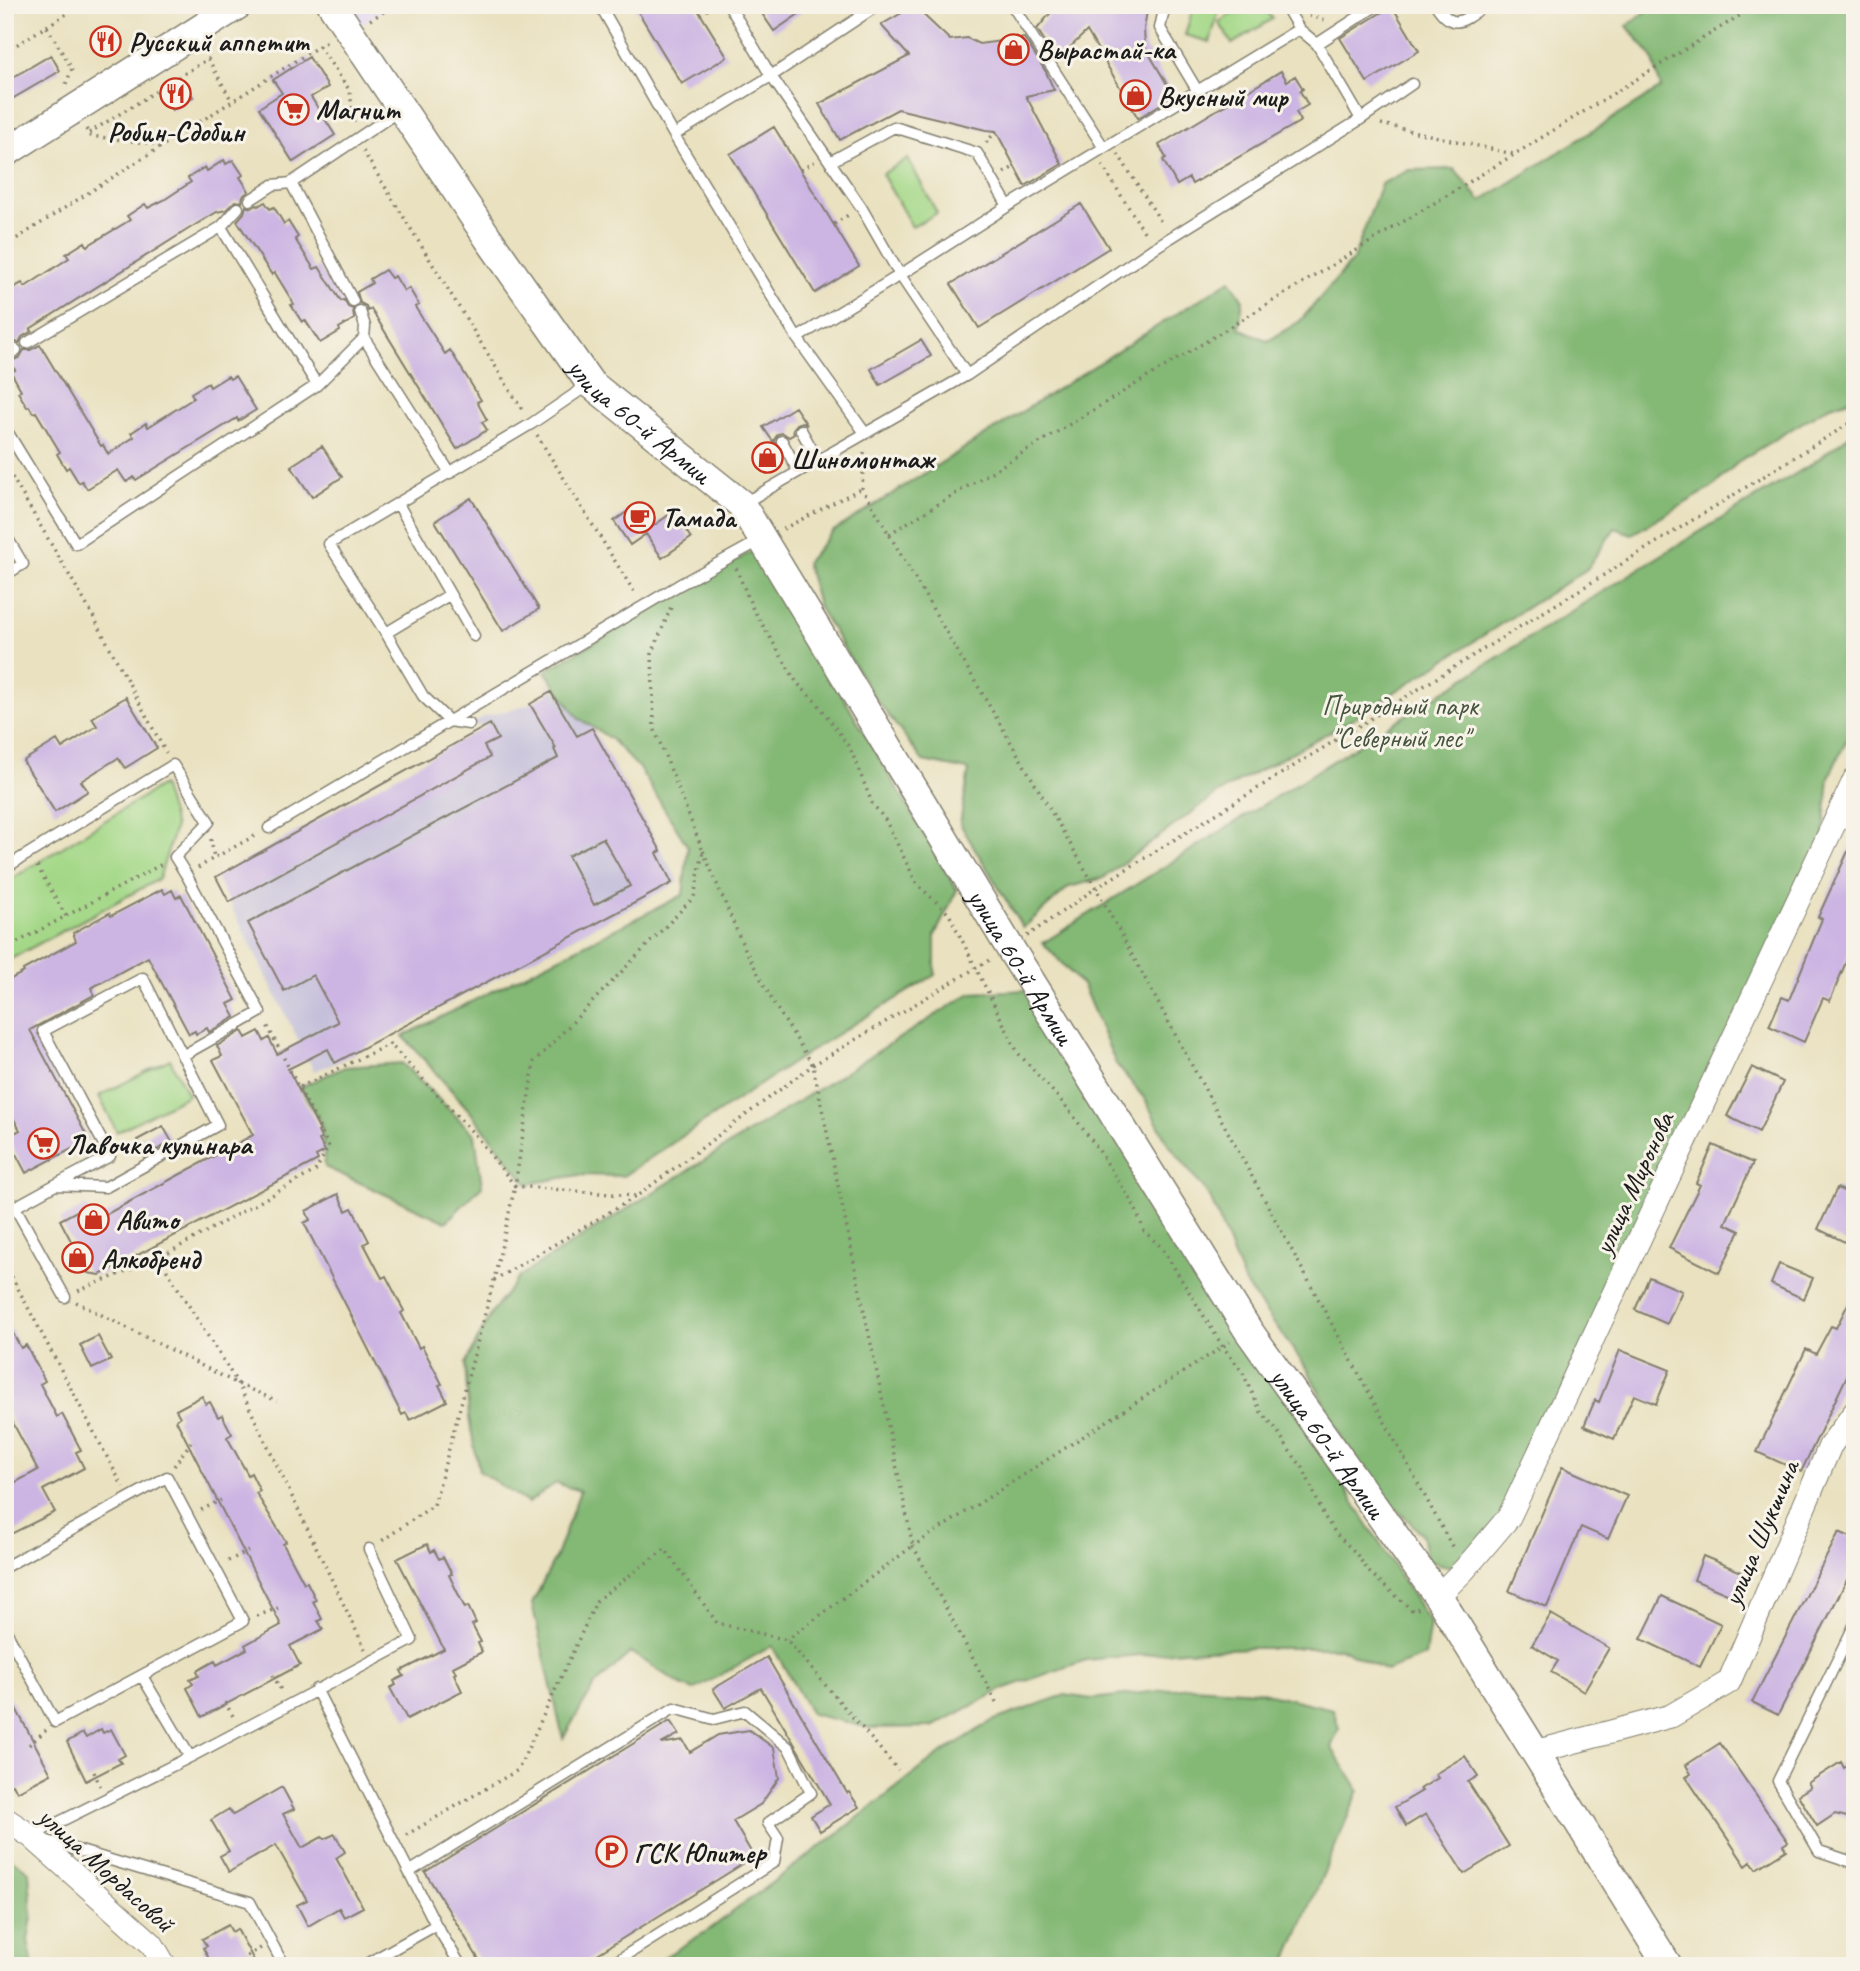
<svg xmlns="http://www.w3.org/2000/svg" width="1860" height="1971" font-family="Caveat,sans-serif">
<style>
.built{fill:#e2d4f3}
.industrial{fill:#c5c0da}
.green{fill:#a4d888;stroke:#607a52;stroke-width:2}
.forest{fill:#83b874;stroke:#506a48;stroke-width:2}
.building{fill:#ccb5e3;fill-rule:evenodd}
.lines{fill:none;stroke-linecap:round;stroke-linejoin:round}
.service-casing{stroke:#827e6e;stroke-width:13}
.minor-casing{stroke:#827e6e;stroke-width:25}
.tertiary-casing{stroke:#827e6e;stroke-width:31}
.path{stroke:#827e6e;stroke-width:3.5;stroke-dasharray:2 5;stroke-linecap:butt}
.service{stroke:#fff;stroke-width:10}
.minor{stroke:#fff;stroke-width:23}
.tertiary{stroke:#fff;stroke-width:28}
.labels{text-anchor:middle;stroke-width:6;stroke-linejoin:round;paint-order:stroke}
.poi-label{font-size:28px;font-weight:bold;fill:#1c1c1c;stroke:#f7f3e8;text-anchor:start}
.street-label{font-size:28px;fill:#1c1c1c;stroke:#f7f3e8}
.park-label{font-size:28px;fill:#45543c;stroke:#f7f3e8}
</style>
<rect width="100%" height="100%" fill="#f7f3e8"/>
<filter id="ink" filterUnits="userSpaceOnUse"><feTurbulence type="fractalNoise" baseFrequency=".0143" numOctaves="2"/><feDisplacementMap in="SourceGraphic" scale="14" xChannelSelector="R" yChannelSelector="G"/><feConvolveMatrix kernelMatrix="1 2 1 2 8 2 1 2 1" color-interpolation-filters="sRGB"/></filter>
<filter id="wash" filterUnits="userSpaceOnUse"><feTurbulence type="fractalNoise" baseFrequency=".00686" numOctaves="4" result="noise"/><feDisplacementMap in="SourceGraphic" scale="28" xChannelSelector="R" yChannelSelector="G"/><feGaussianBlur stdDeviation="1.57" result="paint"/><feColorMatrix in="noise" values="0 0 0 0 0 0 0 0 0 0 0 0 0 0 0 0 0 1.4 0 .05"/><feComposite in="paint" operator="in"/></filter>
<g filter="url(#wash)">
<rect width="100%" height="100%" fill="#e9e1bf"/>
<path class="built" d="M346,5H391L359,26Z"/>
<path class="industrial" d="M546,682L592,728L679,882L335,1063L314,1071L216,877L488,725L471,726L483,717L530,704L551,692Z"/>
<path class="green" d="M1194,5L1220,7L1210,42L1185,35Z
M1245,5H1263L1272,19L1232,44L1219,22Z
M908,159L937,213L912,227L882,174Z
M162,785L175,827L159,879L5,962V883Z
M170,1059L188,1095L117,1132L99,1096Z"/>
<path class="forest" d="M1655,5H1855V398L1828,407L1739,461L1713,487L1632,534L1615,528L1587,569L1348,722L1218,793L1103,878L1069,887L1023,928L960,824L969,770L923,761L870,691L819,608L806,563L832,532L1230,280L1243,300L1239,328L1268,341L1300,321L1353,260L1381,184L1409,170L1454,169L1481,201L1661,88L1652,57L1627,26Z
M1855,431V722L1829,777L1823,847L1509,1517L1464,1570L1427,1561L1422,1534L1359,1472L1308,1370L1245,1284L1210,1197L1167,1142L1145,1099L1116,1064L1083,986L1043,943L1645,565L1810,465Z
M756,549L957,890L935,935V975L815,1048L623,1176L579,1175L527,1184L468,1109L403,1036L683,895L688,847L639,768L611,739L578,718L545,671Z
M1029,990L1430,1623L1425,1656L1386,1671L1340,1648H1252L1183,1651L1086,1660L1003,1689L932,1727L870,1728L811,1714L772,1646L694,1690L681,1685L631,1652L595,1685L563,1738L532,1604L556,1556L580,1491L556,1483L528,1503L479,1471L469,1418L465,1364L492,1312L520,1276L971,993Z
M402,1063L475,1135L482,1186L446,1222L325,1167L321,1124L300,1087L345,1067Z
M1190,1687L1257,1691L1333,1709L1339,1729L1331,1747L1359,1790L1288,1957L1282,1966H650L710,1929L841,1831L937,1756L992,1721L1064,1695L1092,1699Z
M5,1854L29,1871L32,1917L28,1940L33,1966H5Z"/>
<g id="blocks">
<path class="building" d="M634,5H695L727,57L682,84Z
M756,5H812L774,31Z
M1057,5H1148L1144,29L1145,47L1174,96L1138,118L1087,31L1057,60L1037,29Z
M914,6L950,40L967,38L979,44L1024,38L1046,72L1054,90L1026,96L1062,164L1025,186L996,131L986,130L898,109L840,140L819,104L909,56L881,25Z
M1392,6L1419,51L1367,82L1340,38Z
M51,55L60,71L5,103V82Z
M309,57L328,87L311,97L335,135L293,162L259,108L282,93L273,80Z
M1281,71L1287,81L1295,76L1303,89L1300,91L1308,105L1296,112L1301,121L1192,184L1189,178L1177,185L1163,160L1166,158L1159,145Z
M185,84L193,97L172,110L164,97Z
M774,127L859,266L815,293L730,154Z
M224,160L226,164L233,160L243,175L240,177L249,191L243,196L242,202L235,201L226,210L217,212L195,225L30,329L32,331L22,337L19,343L16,342L8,345L5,340V292L22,283L25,287L69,258L66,254L85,242L87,246L130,220L127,216L145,204L148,208L164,200L191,182L188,178L205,167L207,171Z
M265,202L270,209L274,207L284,224L288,221L298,237L295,239L314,269L319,267L341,301L344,300L348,307L353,309L354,319L339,328L340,331L320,343L305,320L302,322L291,305L294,304L275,273L272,275L237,221L244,213L246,206L251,208L257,205L258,206Z
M1081,204L1109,248L979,328L951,284Z
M385,270L391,278L395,276L404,291L409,288L419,305L415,307L435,338L445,354L450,350L481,400L477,402L487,420L482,422L487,430L457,449L371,309L368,311L366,306L360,303L357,292L372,283L370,279Z
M921,340L931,356L880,385L871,369Z
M40,345L101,446L103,445L108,454L134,437L131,433L146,423L148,427L194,398L191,393L208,383L210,387L228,376L230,379L235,376L256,410L238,421L237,418L136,480L134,477L126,482L118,470L87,489L82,481L79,483L69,467L66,469L57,454L60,452L36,412L33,413L29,406L27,407L18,392L21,390L11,372L15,370L10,362L20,357L24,350H30Z
M795,407L807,425L802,422L797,424L793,429L794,434L789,437L783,433L778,434L774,440L776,446L763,427Z
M322,446L342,477L312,497L291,466Z
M471,498L539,609L503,631L435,521Z
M638,504L653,526L673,512L691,538L662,558L646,534L630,545L614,521Z
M551,692L577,736L592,728L661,851L657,853L672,883L335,1063L328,1049L288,1069L320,1131L318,1132L322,1139L319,1140L325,1151L316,1156L318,1160L100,1275L88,1273L60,1220L86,1206L94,1219L105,1215L253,1135L213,1060L222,1056L217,1046L242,1031L246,1038L259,1031L264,1041L269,1038L277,1054L338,1022L313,975L284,991L248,923L558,758L554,749L556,748L530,704ZM603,838L630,886L594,905L568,856Z
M126,697L157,748L125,768L118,758L81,781L88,791L55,812L23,761L57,740L62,748L97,726L92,718Z
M490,724L498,739L484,746L490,757L229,902L216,877Z
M1855,836V940L1830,1001L1823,998L1804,1042L1769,1026L1782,997L1789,1000L1822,919L1818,917Z
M162,889L165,894L172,890L176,898L181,895L236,1000L228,1004L235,1017L209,1032L207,1028L196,1034L195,1031L189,1034L148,957L91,988L94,995L30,1030L89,1140L26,1173L7,1137L20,1130L5,1103V982L24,972L23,970L76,941L73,933L109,913L111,916Z
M1752,1067L1783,1082L1759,1132L1727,1116Z
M163,1126L172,1142L145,1156L137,1140Z
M1713,1145L1753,1163L1725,1224L1740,1231L1719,1273L1669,1248L1700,1185L1696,1183Z
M1837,1188L1855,1196V1247L1818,1229Z
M338,1194L346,1211L352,1208L369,1241L364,1244L382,1278L386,1276L404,1311L401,1313L419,1348L422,1346L442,1384L439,1385L447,1401L410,1420L406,1413L402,1415L304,1223L310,1220L306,1211Z
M1779,1264L1813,1278L1804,1299L1771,1284Z
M1649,1277L1682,1291L1667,1324L1635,1310Z
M1855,1290V1359L1801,1472L1757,1452L1806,1349L1816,1354L1831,1326L1836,1328Z
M5,1319L21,1348L26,1345L45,1381L40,1384L57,1417L62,1414L81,1450L76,1452L84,1468L43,1490L55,1512L5,1537V1488L38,1470L5,1408Z
M98,1336L111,1360L92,1369L80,1345Z
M1620,1350L1670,1370L1656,1404L1634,1395L1614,1439L1584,1426L1595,1400L1599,1402Z
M202,1396L206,1404L210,1402L218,1417L222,1415L232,1434L227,1437L248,1475L251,1473L260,1491L256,1493L286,1542L283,1544L288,1553L304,1583L307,1582L316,1600L313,1601L322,1619L318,1621L323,1629L290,1646L300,1665L202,1717L187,1688L193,1684L190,1680L199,1676L197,1671L215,1661L217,1665L247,1649L245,1645L281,1625L176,1420L180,1417L176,1410Z
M1562,1467L1627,1496L1608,1539L1581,1527L1547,1607L1509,1591Z
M1839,1532L1855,1539V1564L1778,1715L1752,1702Z
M427,1544L431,1552L434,1550L439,1559L443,1557L452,1574L449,1575L465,1608L468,1606L476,1623L472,1625L481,1642L478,1643L482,1652L453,1667L456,1673L454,1674L462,1691L407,1719L390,1688L396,1685L394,1681L404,1676L401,1671L444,1649L397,1559Z
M1703,1556L1744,1573L1734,1597L1694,1580Z
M1662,1596L1721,1624L1700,1667L1641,1639Z
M1551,1614L1609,1648L1584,1691L1551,1672L1558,1661L1532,1645Z
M767,1657L847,1793L849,1792L859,1807L820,1831L811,1816L830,1804L761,1688L725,1708L713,1689Z
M5,1688L51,1774L17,1792L13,1784L10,1785L5,1777Z
M670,1721L679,1734L661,1744L683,1740L690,1752L718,1735L749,1730L774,1748L779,1778L761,1804L733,1821L754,1857L578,1966H483L425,1872Z
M101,1729L103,1733L111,1729L125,1755L118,1759L121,1763L86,1781L67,1742L83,1733L86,1738Z
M1720,1743L1788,1842L1783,1845L1786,1850L1756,1869L1751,1862L1746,1866L1686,1777L1691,1774L1686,1765Z
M1465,1756L1478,1776L1468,1782L1509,1846L1464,1874L1426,1814L1406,1826L1395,1807L1422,1791L1420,1789L1438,1778L1435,1774Z
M1855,1761V1819L1835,1814L1817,1826L1798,1795L1811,1787L1808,1783L1841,1762L1844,1768Z
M282,1787L294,1809L283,1814L302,1848L322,1837L324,1839L335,1834L345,1852L336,1858L363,1907L344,1917L339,1908L308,1926L297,1905L307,1900L276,1845L229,1872L220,1856L229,1851L211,1820L229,1809L233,1815Z
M228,1925L232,1932L237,1929L257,1966H213L203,1948L207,1946L202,1939Z"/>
</g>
</g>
<g filter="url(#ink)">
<use href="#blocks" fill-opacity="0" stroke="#827e6e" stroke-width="2"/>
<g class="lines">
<defs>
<path id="service" d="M600,5L674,135
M729,5L771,76L861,207L900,275L797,338
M964,5H981
M1012,5L1104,148
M1165,5L1160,28L1197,90
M1285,5L1299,29L1317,44L1361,119
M1436,5C1454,33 1464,20 1485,5
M5,11L14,5
M1317,44L1377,5
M830,162L894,127L977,153L1008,206
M291,183L353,301
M250,200L273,185L291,183L400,110
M221,227L317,385
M360,311L365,326L364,338L450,473
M27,343L221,227L238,208
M5,356L16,350
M967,375L900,275L1008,206L1299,29
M5,428L76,544L317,385L364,338
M801,430L818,460
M865,433L797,338L674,135L771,76L878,5
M782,441L798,471
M744,503L967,375L1154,248L1361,119L1412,84
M398,504L474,636
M5,534L23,564L5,575
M386,633L449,595
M469,724L449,721L423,696L386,633L329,544L531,424L588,385
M269,828L679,585L761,540
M5,868L173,765L209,822L175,857L187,876L260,1012L182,1056
M143,978L218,1125L106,1187L55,1185L110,1156L43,1031Z
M15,1207L55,1185
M5,1213L15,1207L65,1297
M5,1567L167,1477L243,1621L55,1722L5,1629
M1855,1624L1778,1781L1819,1851L1855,1863
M142,1676L190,1757
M316,1689L436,1925
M31,1836L190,1757L412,1640L369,1549
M44,1840L250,1902L284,1966
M409,1872L674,1708L714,1719L745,1711L789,1748L811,1793L768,1823L778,1838L774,1862L609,1966
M363,1966L436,1925L461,1966"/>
<path id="minor" d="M1438,1596L1464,1570L1509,1517L1855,779
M1535,1752L1671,1716L1729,1682L1830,1446L1855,1412
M5,1819L31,1836L152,1944L165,1966"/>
<g id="tertiary">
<path id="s1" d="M332,5L488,238L590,383L741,504L1010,948L1248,1330L1438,1596L1668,1966"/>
<path d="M5,153L238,5"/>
</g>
</defs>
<use href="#service" class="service-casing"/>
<use href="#minor" class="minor-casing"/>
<use href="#tertiary" class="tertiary-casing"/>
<path class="path" d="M700,14L714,6
M1309,16L1325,20
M370,20L395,5
M47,27L72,69L65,86
M319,46L350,91L354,125
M5,52L81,5
M1381,124L1513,154
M86,129L91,136L162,145
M89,133L208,59L232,101
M986,143L996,131
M363,151L524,413
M1118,154L1163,225
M1102,165L1146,235
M801,170L814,162
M1004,173L1014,167
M834,224L850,214
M5,246L319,46L329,41
M537,435L636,595
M864,452L862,488L1096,888L1454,1550
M5,465L92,614L166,753
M783,529L862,488
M889,534L1515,154L1757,5
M736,568L752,607L797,683L818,704L850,748L872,803L886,821L917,884L949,914L1018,1053L1065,1105L1098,1149L1135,1207L1144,1231L1162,1248L1223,1347L1242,1371L1261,1412L1277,1430L1289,1450L1303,1468L1324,1516L1337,1535L1355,1552L1369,1572L1413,1611L1419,1608
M211,839L214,858
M703,851L742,943L774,1004L813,1065L913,1546L787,1640
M37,866L66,916
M198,868L214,858L258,834
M1027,936L1096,888L1855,420
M5,949L164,863
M300,1087L390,1044L475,1135L515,1186L494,1280L434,1505L380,1542
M635,1196L515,1186L534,1062L694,897L703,851L654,728L652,654L671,607
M159,1258L238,1384L365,1649
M5,1264L123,1487
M494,1280L637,1196L813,1065L991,959
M78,1291L159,1258L315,1171L329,1147L266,1023
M76,1302L238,1384L277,1401
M174,1466L191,1442
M201,1510L221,1500
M228,1561L248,1551
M257,1616L278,1608
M273,1675L282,1692
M5,1683L16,1677
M225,1702L234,1718
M996,1702L913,1546L1230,1342
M29,1745L46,1730
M94,1772L100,1786
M406,1835L518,1770L597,1600L665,1549L717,1623L787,1640L898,1770
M5,1856L15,1849
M247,1956L261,1948"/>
<use href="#service" class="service"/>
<use href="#minor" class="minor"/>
<use href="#tertiary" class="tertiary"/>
</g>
</g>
<defs>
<symbol id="restaurant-ring" viewBox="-11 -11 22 22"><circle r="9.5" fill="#f7f3e8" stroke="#c8321e" stroke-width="1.5"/><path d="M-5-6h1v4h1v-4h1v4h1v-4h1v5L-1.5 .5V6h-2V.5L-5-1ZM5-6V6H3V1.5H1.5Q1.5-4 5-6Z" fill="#c8321e"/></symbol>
<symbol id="shop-ring" viewBox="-11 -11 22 22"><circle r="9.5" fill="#f7f3e8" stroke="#c8321e" stroke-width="1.5"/><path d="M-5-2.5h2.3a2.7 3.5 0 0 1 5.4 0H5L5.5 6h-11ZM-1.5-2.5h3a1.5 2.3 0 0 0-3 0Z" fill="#c8321e"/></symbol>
<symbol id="supermarket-ring" viewBox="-11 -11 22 22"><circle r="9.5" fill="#f7f3e8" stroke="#c8321e" stroke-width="1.5"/><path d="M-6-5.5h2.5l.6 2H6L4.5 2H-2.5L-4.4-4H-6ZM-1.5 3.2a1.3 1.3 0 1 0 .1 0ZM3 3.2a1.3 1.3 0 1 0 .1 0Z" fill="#c8321e"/></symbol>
<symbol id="cafe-ring" viewBox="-11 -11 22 22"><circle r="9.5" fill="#f7f3e8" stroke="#c8321e" stroke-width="1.5"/><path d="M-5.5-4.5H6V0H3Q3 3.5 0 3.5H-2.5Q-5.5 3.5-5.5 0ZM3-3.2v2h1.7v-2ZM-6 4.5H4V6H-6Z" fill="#c8321e"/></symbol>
<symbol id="parking-ring" viewBox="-11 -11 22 22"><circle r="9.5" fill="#f7f3e8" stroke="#c8321e" stroke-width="1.5"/><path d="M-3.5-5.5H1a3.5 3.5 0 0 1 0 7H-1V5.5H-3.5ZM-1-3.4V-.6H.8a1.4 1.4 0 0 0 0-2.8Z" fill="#c8321e"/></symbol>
</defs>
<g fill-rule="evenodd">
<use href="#restaurant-ring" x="88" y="24" width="35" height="35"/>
<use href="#shop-ring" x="996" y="32" width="35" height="35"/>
<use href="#restaurant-ring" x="158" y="76" width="35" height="35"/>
<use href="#shop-ring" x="1118" y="78" width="35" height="35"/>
<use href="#supermarket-ring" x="276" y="92" width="35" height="35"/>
<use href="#shop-ring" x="750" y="440" width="35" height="35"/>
<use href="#cafe-ring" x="622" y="500" width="35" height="35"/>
<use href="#supermarket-ring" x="26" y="1126" width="35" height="35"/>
<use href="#shop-ring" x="76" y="1202" width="35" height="35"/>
<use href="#shop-ring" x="60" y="1240" width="35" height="35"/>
<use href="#parking-ring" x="594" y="1834" width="35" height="35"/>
</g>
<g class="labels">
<g class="poi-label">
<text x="129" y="51">Русский аппетит</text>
<text x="1037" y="59">Вырастай-ка</text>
<text x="1158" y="106">Вкусный мир</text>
<text x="316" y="119">Магнит</text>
<text x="176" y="141" text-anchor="middle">Робин-Сдобин</text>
<text x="791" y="468">Шиномонтаж</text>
<text x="662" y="527">Тамада</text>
<text x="66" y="1154">Лавочка кулинара</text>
<text x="116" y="1229">Авито</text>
<text x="101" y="1268">Алкобренд</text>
<text x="634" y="1862">ГСК Юпитер</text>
</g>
<g class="street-label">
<text dy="10" stroke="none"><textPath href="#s1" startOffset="520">улица 60-й Армии</textPath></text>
<text dy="10" stroke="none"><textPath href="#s1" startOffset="1192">улица 60-й Армии</textPath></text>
<text transform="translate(1633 1183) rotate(-65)" y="10">улица Миронова</text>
<text dy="10" stroke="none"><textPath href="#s1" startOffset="1759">улица 60-й Армии</textPath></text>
<text transform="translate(1760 1533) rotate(-67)" y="10">улица Шукшина</text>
<text transform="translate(107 1869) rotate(42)" y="10">улица Мордасовой</text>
</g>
<g class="park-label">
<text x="1400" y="715">Природный парк<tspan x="1400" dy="32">"Северный лес"</tspan></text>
</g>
</g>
<rect width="1860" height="1971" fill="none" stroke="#f7f3e8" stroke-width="28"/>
</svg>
